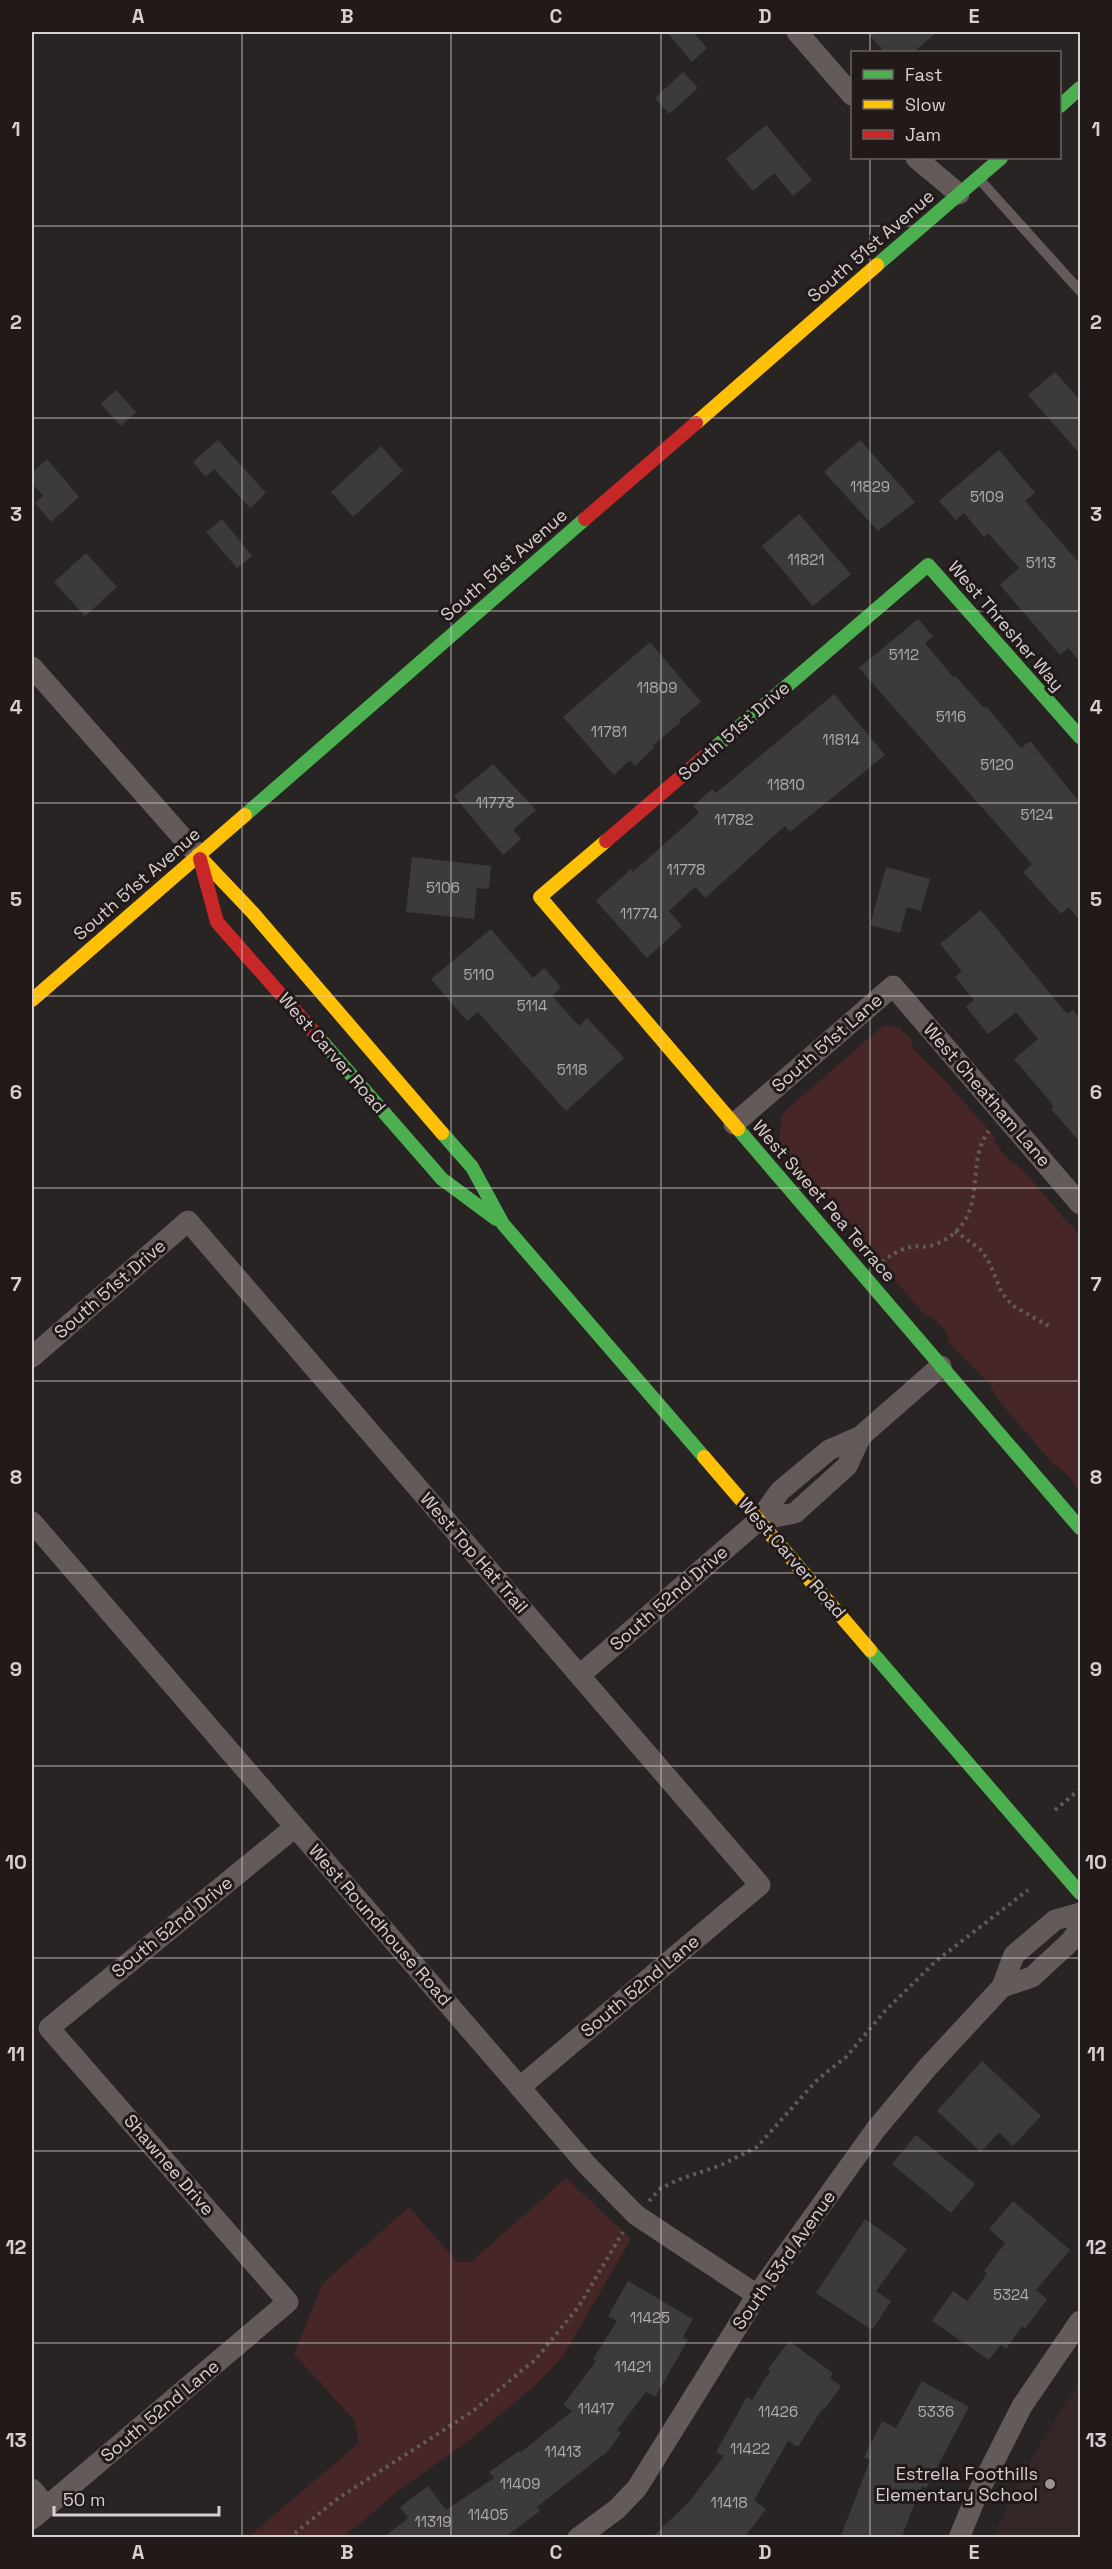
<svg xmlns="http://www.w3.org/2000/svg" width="1112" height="2569" font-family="'Space Grotesk',sans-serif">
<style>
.built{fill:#352727}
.green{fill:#462627}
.building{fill:#3c3b3a}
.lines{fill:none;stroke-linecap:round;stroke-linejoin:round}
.path{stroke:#605a5a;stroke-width:4;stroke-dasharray:3 4.5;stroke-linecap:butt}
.lane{stroke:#645a5a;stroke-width:10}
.street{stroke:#645a5a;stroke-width:21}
.fast{stroke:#4caf50;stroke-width:14}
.slow{stroke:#ffc107;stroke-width:14}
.jam{stroke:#c62828;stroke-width:14}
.grid{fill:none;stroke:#d7d0d0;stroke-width:1.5;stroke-opacity:0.55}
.poi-dot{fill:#9a9494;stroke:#221919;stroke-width:2}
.labels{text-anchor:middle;stroke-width:6;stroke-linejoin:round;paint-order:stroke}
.number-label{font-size:15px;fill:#b0abaa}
.street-label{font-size:18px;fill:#d7d0d0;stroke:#221919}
.poi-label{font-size:18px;fill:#d7d0d0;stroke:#221919;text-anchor:end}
.neatline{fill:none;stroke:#d7d0d0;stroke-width:2}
.grid-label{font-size:20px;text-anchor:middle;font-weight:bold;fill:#d7d0d0}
</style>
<rect width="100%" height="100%" fill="#292424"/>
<path class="built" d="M1080,2380V2537H994L1003,2516L1035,2453Z"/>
<path class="green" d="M890,1025L899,1028L911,1039L914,1050L938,1073L994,1136C997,1150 1008,1160 1021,1168L1080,1236V1495C1075,1481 1067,1472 1054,1465L994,1395L990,1384L950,1345L946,1332L932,1316L925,1315L897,1283L892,1271L779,1145L781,1118L786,1110L882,1027Z
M566,2178L631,2239L563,2356L537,2384L476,2435L394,2494L344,2537H248L359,2443L355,2421L294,2354L323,2283L409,2207L457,2262H471Z"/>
<path class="building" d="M667,32H693L707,48L692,62Z
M866,32H937L914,52H885Z
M683,72L698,88L669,114L655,98Z
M766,125L812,180L793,196L774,173L753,191L726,159Z
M1055,372L1080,400V454L1028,395Z
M116,390L136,412L121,426L101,404Z
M218,440L266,493L250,508L214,469L206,477L193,462Z
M860,440L915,502L878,531L824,472Z
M381,446L403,471L353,517L331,492Z
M999,450L1035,493L1025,501L1080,564V662L1068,648L1060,655L1000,585L1019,568L988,533L984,537L964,513L956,520L939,501Z
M47,459L79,497L51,522L35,503L43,496L32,483V473Z
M799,514L851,574L813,606L762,546Z
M222,519L252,556L237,568L206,532Z
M86,553L117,587L85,616L54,582Z
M918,619L933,636L925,643L953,677L955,676L984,708L986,706L1021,748L1030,741L1080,803V921L1069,907L1061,914L1023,872L1032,864L859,668Z
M650,642L701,702L679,720L681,722L653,745L655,747L635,766L630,760L614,775L563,717Z
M834,694L885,755L790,832L785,826L705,898L695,887L669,911L682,926L647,958L596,901L631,869L633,872L699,813L693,806L712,789L716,793Z
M493,764L536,810L513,830L521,839L503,855L454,796Z
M412,857L491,866L489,889L477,888L474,919L406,912Z
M886,867L930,879L921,911L907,907L900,933L870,925Z
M981,910L1067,1014L1073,1010L1080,1019V1142L1051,1109L1054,1106L1014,1059L1038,1039L1016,1012L988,1034L966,1007L974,1000L955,977L962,971L940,944Z
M491,929L533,978L544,968L561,987L552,996L579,1026L587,1018L624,1058L566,1111L478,1012L467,1021L431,979Z
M982,2061L1041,2116L1013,2146L999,2132L981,2152L937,2111Z
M916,2135L975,2184L951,2213L892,2164Z
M1013,2201L1070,2250L1036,2290L1047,2299L1025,2329L1022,2326L1006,2349L1000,2345L989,2360L932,2321L953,2291L967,2301L987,2274L984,2271L1005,2243L989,2229Z
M865,2219L907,2249L876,2291L891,2301L872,2330L816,2293Z
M628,2281L693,2319L683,2337L688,2340L655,2397L646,2392L617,2430L621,2433L608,2451L537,2507L540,2511L504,2538H383L408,2518L400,2507L428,2486L446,2510L494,2478L489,2472L519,2451L520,2453L572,2411L563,2405L596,2361L593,2359L617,2321L608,2316Z
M789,2341L833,2373L830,2378L841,2386L824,2410L822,2409L798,2447L788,2441L754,2500L766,2509L744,2538H651L688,2503L724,2456L716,2452L747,2397L752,2400L770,2371L768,2369Z
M922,2381L969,2407L926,2488L922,2486L901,2538H840L870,2460L864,2457L882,2421L896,2428Z"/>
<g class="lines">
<path class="path" d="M955,1231L980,1249L988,1260L1002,1293L1013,1306L1049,1326
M882,1262C891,1255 900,1249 911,1247C917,1245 923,1248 929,1246C940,1244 954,1235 960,1227C984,1199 967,1159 989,1131
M1055,1810L1080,1789
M649,2201L661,2188L678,2180L721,2165L757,2147L817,2080L846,2057L885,2011L936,1961L1028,1890
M289,2538L337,2499L473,2411L536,2359L579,2306L623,2232"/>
<path class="lane" d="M980,180L1080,291"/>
<path class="street" d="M797,32L852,95
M916,158L959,194
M32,667L198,855
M734,1124L893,986L1080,1204
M32,1357L188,1221L760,1885L520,2087
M759,1520L795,1513L847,1466L861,1436
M32,1522L587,2165L636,2215L757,2295
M580,1675L759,1520L780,1491L829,1450L861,1436L941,1366
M1002,1987L1032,1977L1070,1942L1080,1928
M32,2489L46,2506
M32,2519L288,2302L49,2028L295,1827
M578,2538L617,2509L637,2488L757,2295L876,2129L927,2068L1002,1987L1014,1955L1055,1920L1080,1913
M959,2538L975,2499L1022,2406L1080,2321"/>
<path class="fast" d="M1060,106L1080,88
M877,265L1001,158
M712,750L928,565L1080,737
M245,815L585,519
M320,1039L442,1179L496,1219
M738,1129L1080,1528
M442,1133L472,1167L503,1224L704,1457
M870,1650L1080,1893"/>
<path class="slow" d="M696,423L877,265
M606,841L540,897L738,1129
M198,855L253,913L442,1133
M32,1000L245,815
M704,1457L870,1650"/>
<path class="jam" d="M585,519L696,423
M606,841L712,750
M200,859L217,922L320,1039"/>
</g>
<path class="grid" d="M242,32V2538M451,32V2538M661,32V2538M870,32V52M870,158V2538M32,226H1080M32,418H1080M32,611H1080M32,803H1080M32,996H1080M32,1188H1080M32,1381H1080M32,1573H1080M32,1766H1080M32,1958H1080M32,2151H1080M32,2343H1080"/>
<circle class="poi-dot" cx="1050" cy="2484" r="6"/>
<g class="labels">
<g class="number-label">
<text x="870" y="492">11829</text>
<text x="987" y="502">5109</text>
<text x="806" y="565">11821</text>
<text x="1041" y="568">5113</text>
<text x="904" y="660">5112</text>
<text x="657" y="693">11809</text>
<text x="951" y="722">5116</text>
<text x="609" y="737">11781</text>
<text x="841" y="745">11814</text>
<text x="997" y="770">5120</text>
<text x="786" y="790">11810</text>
<text x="495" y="808">11773</text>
<text x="1037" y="820">5124</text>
<text x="734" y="825">11782</text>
<text x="686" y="875">11778</text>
<text x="443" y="893">5106</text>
<text x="639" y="919">11774</text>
<text x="479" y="980">5110</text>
<text x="532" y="1011">5114</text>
<text x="572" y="1075">5118</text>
<text x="1011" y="2300">5324</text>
<text x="650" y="2323">11425</text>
<text x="633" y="2372">11421</text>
<text x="596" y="2414">11417</text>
<text x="778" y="2417">11426</text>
<text x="936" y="2417">5336</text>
<text x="750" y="2454">11422</text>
<text x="563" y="2457">11413</text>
<text x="520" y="2489">11409</text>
<text x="729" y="2508">11418</text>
<text x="488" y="2520">11405</text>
<text x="433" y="2527">11319</text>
</g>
<g class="street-label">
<text transform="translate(871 246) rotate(-41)" y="6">South 51st Avenue</text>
<text transform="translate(504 565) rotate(-41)" y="6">South 51st Avenue</text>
<text transform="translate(1006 626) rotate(49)" y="6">West Thresher Way</text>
<text transform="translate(734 731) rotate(-41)" y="6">South 51st Drive</text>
<text transform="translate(137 884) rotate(-41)" y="6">South 51st Avenue</text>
<text transform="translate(827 1043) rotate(-41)" y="6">South 51st Lane</text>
<text transform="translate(332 1053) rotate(49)" y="6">West Carver Road</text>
<text transform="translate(987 1095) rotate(49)" y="6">West Cheatham Lane</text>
<text transform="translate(824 1201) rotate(49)" y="6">West Sweet Pea Terrace</text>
<text transform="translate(110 1289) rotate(-41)" y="6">South 51st Drive</text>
<text transform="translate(474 1553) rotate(49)" y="6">West Top Hat Trail</text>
<text transform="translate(792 1558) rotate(49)" y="6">West Carver Road</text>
<text transform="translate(669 1598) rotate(-41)" y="6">South 52nd Drive</text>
<text transform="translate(380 1925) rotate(49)" y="6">West Roundhouse Road</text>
<text transform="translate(172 1927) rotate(-39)" y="6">South 52nd Drive</text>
<text transform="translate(640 1986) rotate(-40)" y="6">South 52nd Lane</text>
<text transform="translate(169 2165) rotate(49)" y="6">Shawnee Drive</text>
<text transform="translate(784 2260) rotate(-55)" y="6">South 53rd Avenue</text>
<text transform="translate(160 2411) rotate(-40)" y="6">South 52nd Lane</text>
</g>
<g class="poi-label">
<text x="1038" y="2480">Estrella Foothills<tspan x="1038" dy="21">Elementary School</tspan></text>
</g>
</g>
<rect width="1112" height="2569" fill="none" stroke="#221919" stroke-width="66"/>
<rect x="851" y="51" width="210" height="108" fill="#221919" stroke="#6a6262" stroke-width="1.5"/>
<rect x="863" y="70" width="30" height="9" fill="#4caf50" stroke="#6a6262" stroke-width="1.5"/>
<text x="905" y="81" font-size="18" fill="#d7d0d0">Fast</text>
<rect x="863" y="100" width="30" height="9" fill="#ffc107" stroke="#6a6262" stroke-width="1.5"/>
<text x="905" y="111" font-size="18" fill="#d7d0d0">Slow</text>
<rect x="863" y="130" width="30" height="9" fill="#c62828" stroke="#6a6262" stroke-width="1.5"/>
<text x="905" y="141" font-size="18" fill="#d7d0d0">Jam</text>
<path d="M54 2506v9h165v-9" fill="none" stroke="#d7d0d0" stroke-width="3"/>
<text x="63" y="2506" font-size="18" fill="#d7d0d0" stroke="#221919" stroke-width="4.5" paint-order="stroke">50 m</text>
<rect x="33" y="33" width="1046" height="2503" class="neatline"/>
<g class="grid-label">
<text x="138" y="23">A</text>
<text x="347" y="23">B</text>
<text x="556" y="23">C</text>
<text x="765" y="23">D</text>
<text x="974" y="23">E</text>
<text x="16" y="136">1</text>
<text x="1096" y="136">1</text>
<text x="16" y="329">2</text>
<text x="1096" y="329">2</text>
<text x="16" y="521">3</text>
<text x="1096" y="521">3</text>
<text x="16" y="714">4</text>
<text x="1096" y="714">4</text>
<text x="16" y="906">5</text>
<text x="1096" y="906">5</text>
<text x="16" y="1099">6</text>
<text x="1096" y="1099">6</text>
<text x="16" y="1291">7</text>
<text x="1096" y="1291">7</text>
<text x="16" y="1484">8</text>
<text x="1096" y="1484">8</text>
<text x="16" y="1676">9</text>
<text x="1096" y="1676">9</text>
<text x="16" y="1869">10</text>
<text x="1096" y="1869">10</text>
<text x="16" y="2061">11</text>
<text x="1096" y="2061">11</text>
<text x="16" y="2254">12</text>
<text x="1096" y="2254">12</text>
<text x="16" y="2447">13</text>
<text x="1096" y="2447">13</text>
<text x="138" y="2559">A</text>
<text x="347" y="2559">B</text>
<text x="556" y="2559">C</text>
<text x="765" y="2559">D</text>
<text x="974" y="2559">E</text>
</g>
</svg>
